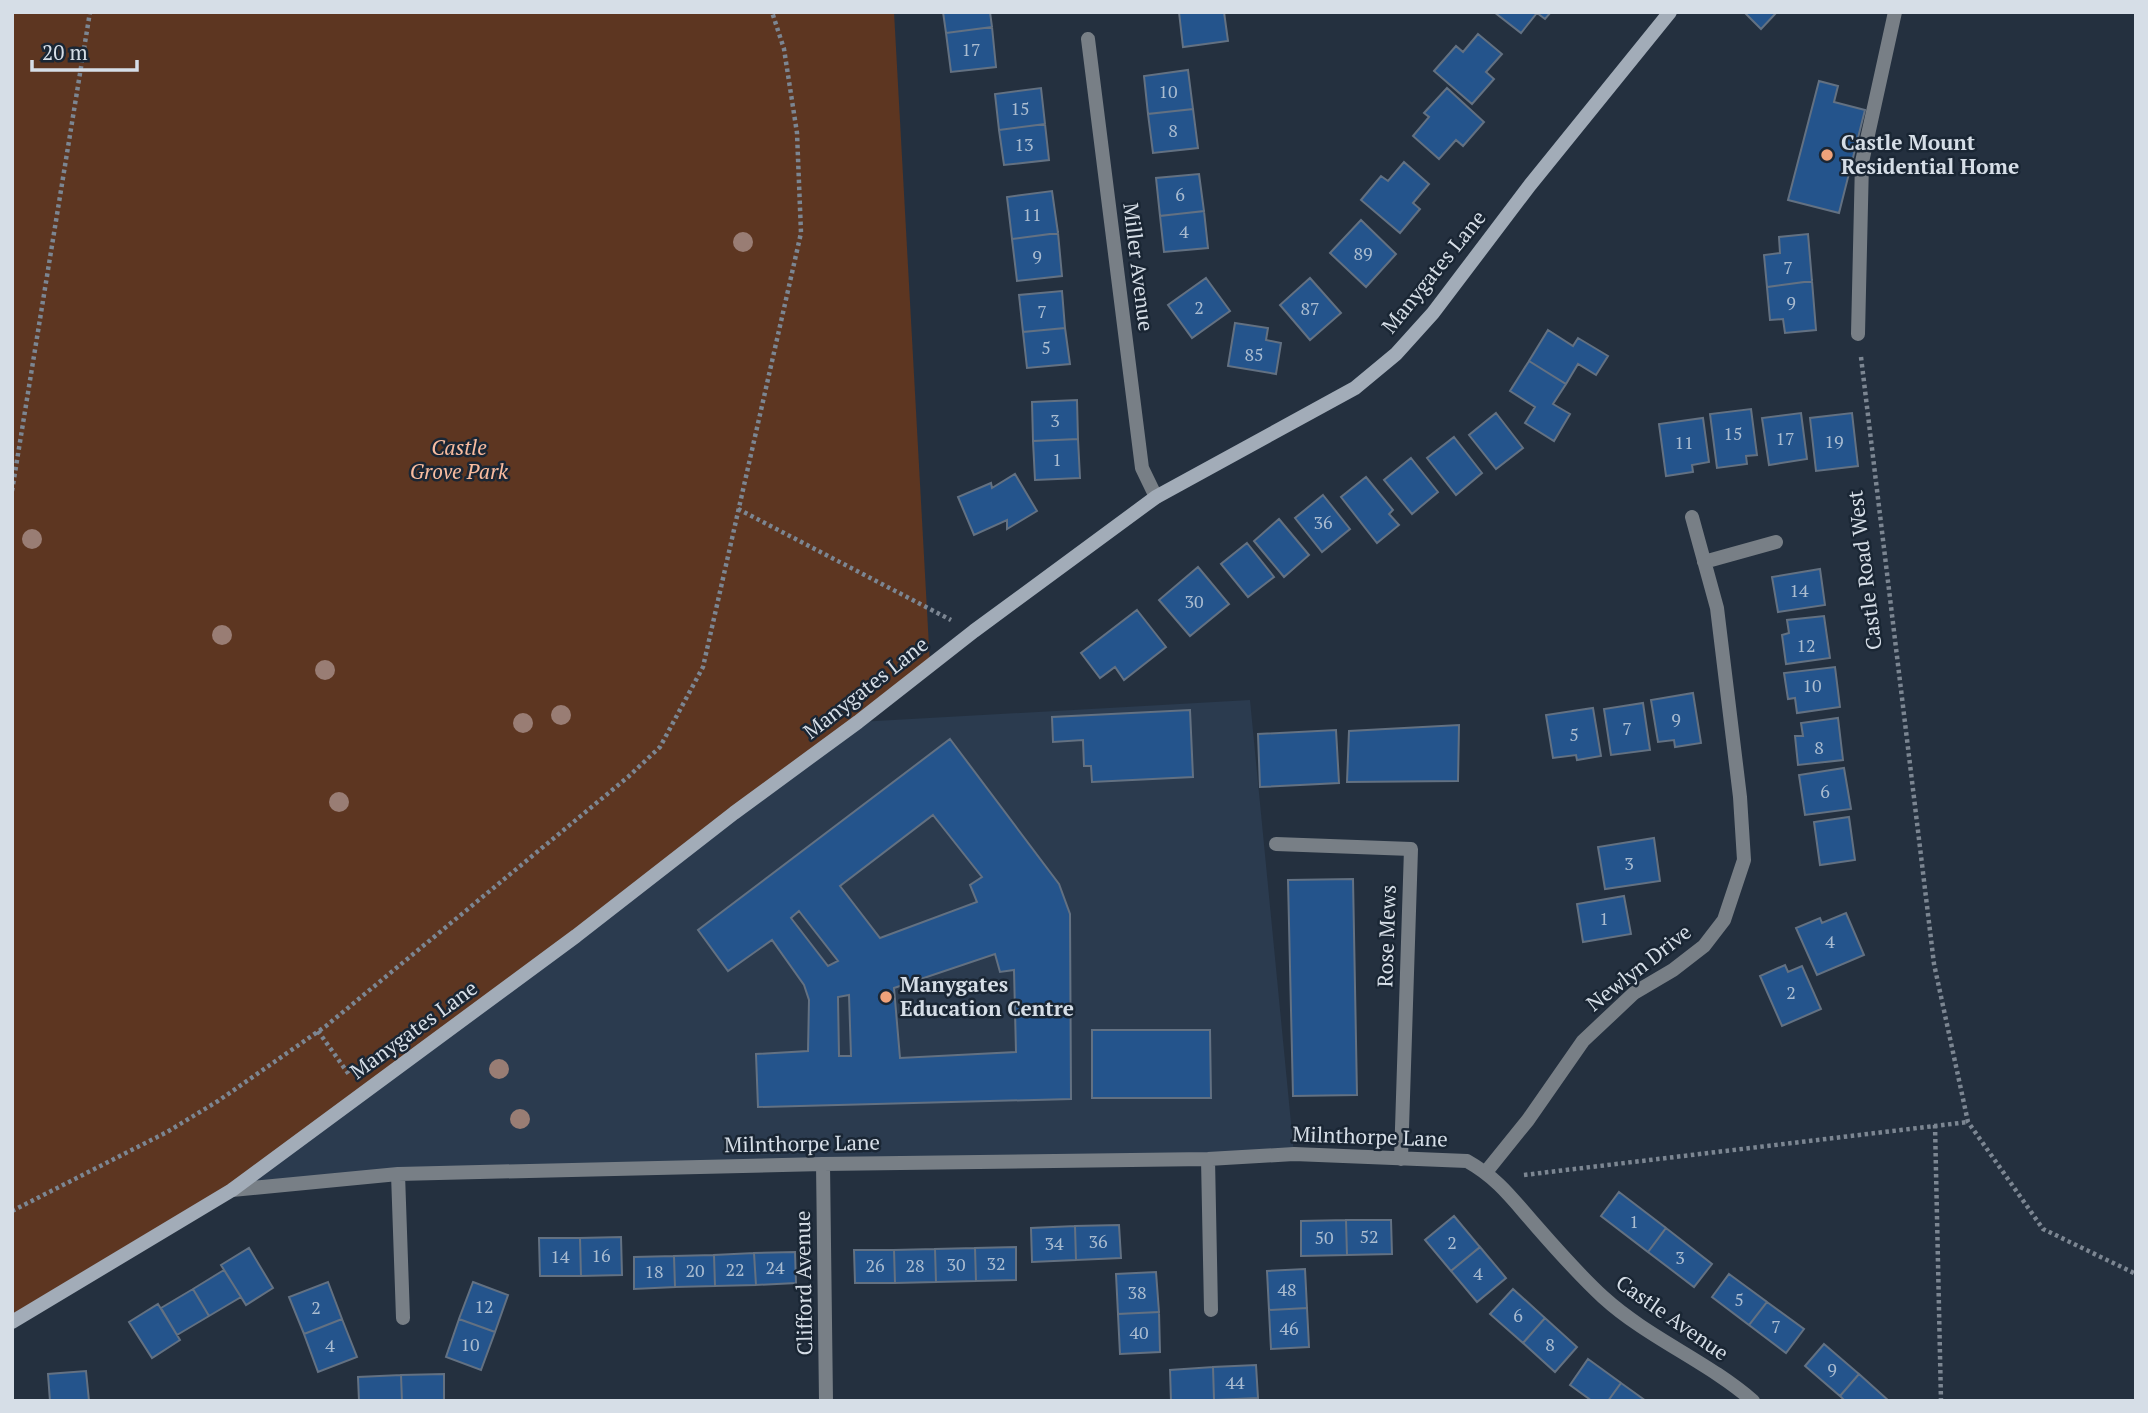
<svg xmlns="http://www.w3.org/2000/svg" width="2148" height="1413" font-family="'PT Serif',serif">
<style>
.built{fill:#2b3b4f}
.green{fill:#5d3621}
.building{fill:#24548c;stroke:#637182;stroke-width:2;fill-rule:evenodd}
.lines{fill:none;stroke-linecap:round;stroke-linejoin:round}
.path{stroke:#7c8692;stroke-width:4.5;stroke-dasharray:3.5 3.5;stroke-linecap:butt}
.lane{stroke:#787f86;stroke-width:14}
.street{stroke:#787f86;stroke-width:14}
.secondary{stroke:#a2acb8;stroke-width:14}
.tree{fill:#997d74}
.poi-dot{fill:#f0a27a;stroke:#1a2634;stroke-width:2.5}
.labels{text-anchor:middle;stroke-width:5;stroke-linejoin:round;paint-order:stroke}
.number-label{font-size:18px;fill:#aabcd0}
.poi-label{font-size:21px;font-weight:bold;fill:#d6dee7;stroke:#1a2634;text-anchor:start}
.street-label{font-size:21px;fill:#d6dee7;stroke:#1a2634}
.park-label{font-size:21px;font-style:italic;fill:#f9bc9f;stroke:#1a2634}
</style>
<rect width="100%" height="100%" fill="#24303f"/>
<path class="built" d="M1250,700L1294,1154L398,1174L232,1190L858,722Z"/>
<path class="green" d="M12,12H894L930,665L232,1190L12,1322Z"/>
<path class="building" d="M943,12H990L992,27L946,33Z
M1179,12H1224L1228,41L1183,47Z
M1494,12H1551L1545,19L1537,13L1521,33Z
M1744,12H1777L1761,29Z
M992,27L996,67L951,72L946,33Z
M1478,34L1502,54L1486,72L1494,79L1472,104L1434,71L1456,46L1463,52Z
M1188,70L1193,109L1148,114L1144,76Z
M1819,81L1838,86L1834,102L1865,110L1839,213L1788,200Z
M1041,88L1045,124L999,130L995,94Z
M1447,88L1484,122L1463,146L1456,140L1439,159L1413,136L1429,117L1424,113Z
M1193,109L1198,148L1153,153L1148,114Z
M1045,124L1049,160L1004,165L999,130Z
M1404,162L1429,184L1413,203L1420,209L1400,233L1361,200L1381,176L1388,181Z
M1199,174L1204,211L1160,216L1156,178Z
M1052,191L1058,233L1012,239L1007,197Z
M1204,211L1208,248L1164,252L1160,216Z
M1361,220L1396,254L1366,287L1330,253Z
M1058,233L1062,276L1017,281L1012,239Z
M1808,234L1812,281L1767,287L1764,255L1780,253L1779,237Z
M1206,278L1230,311L1192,338L1168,305Z
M1310,278L1341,313L1310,340L1280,305Z
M1812,281L1816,330L1785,333L1783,319L1770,320L1767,287Z
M1062,291L1065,328L1023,332L1019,295Z
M1235,323L1268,328L1266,340L1281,343L1276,374L1228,366Z
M1065,328L1070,364L1027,368L1023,332Z
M1548,330L1573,346L1578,338L1608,356L1596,375L1578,364L1566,384L1529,361Z
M1529,361L1566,384L1553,404L1570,414L1554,441L1525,423L1535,407L1510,391Z
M1077,400L1078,439L1033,441L1032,402Z
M1751,409L1757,455L1746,456L1747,464L1717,468L1710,414Z
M1496,413L1523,448L1496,469L1469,435Z
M1801,413L1807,459L1769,465L1762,418Z
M1852,413L1858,466L1816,471L1810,418Z
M1703,418L1709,462L1692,465L1693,472L1666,476L1659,424Z
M1454,437L1482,473L1456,495L1427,458Z
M1078,439L1080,478L1035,480L1033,441Z
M1411,458L1438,492L1412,514L1384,480Z
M1015,474L1037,511L1007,529V520L974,535L958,497L991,483L992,488Z
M1366,477L1393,510L1389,514L1399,525L1377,543L1341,497Z
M1323,495L1350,529L1322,552L1295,518Z
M1279,519L1309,555L1284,577L1254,541Z
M1247,543L1274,577L1248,597L1221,564Z
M1198,567L1229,604L1190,636L1159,600Z
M1820,569L1825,605L1778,612L1772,577Z
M1137,610L1166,647L1124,680L1115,667L1100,678L1081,653Z
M1824,616L1830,658L1786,664L1782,635L1789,633L1787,620Z
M1835,667L1840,707L1797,713L1795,698L1788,699L1784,673Z
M1693,693L1701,743L1675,747L1674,740L1658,742L1651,700Z
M1643,703L1650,750L1611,755L1604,709Z
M1593,708L1601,756L1577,760L1576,755L1553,758L1546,715Z
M1190,710L1193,777L1092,782L1091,766H1084L1083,740L1053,742L1052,717Z
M1838,718L1843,760L1798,765L1795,736H1803L1801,723Z
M1459,725L1458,781L1347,782L1349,731Z
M1336,730L1339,783L1260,787L1258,734Z
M950,739L1059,884L1070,914L1071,1099L758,1107L756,1054L808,1051L809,1000L804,985L772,940L728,971L698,930ZM933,815L982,877L970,885L977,902L880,938L840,886ZM799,911L838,961L828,966L791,918ZM995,954L1000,972L1014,970L1016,1052L900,1058L894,988ZM849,995L851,1056H839L838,997Z
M1844,768L1851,809L1805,815L1799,775Z
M1849,817L1855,860L1820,865L1814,822Z
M1654,838L1660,881L1605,889L1598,847Z
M1353,879L1357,1095L1293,1096L1288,880Z
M1624,896L1631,934L1583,942L1577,904Z
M1846,913L1864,955L1817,975L1796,928L1820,918L1822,923Z
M1785,965L1788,972L1802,966L1821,1009L1782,1026L1760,976Z
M1092,1030H1210L1211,1098H1092Z
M1619,1192L1666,1228L1648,1252L1601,1216Z
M1454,1216L1480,1247L1451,1271L1425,1240Z
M1346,1220L1347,1255L1301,1256V1221Z
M1346,1220H1391L1392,1254L1347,1255Z
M1119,1225L1121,1258L1076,1260L1075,1226Z
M1075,1226L1076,1260L1032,1262L1031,1228Z
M1666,1228L1712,1264L1694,1287L1648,1252Z
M621,1237L622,1275L581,1276L580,1238Z
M539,1238H580L581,1276H540Z
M1016,1247V1280L976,1281L975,1248Z
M1480,1247L1506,1278L1477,1302L1451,1271Z
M249,1248L273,1288L246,1305L221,1265Z
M975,1248L976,1281L936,1282L935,1249Z
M935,1249L936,1282L895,1283L894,1250Z
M854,1250H894L895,1283H855Z
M795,1252L796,1283L756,1285L754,1253Z
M754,1253L756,1285L715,1286L714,1255Z
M714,1255L715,1286L675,1287L674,1256Z
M674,1256L675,1287L634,1289V1257Z
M1305,1269L1307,1308L1269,1310L1267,1271Z
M224,1270L241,1297L209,1316L193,1289Z
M1156,1272L1159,1312L1118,1314L1116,1274Z
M1729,1274L1767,1302L1749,1325L1712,1297Z
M328,1282L342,1319L304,1334L289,1297Z
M473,1282L508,1295L495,1332L459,1319Z
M193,1289L209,1316L177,1335L161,1308Z
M1513,1289L1545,1318L1523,1343L1490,1314Z
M1767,1302L1804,1329L1786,1353L1749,1325Z
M158,1304L180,1340L152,1358L129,1322Z
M1307,1308L1309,1347L1271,1349L1269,1310Z
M1159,1312L1160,1352L1120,1354L1118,1314Z
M1545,1318L1577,1347L1555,1372L1523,1343Z
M342,1319L357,1357L318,1372L304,1334Z
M459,1319L495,1332L481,1370L446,1357Z
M1824,1344L1859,1374L1840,1396L1805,1366Z
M1588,1359L1621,1383L1608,1401H1592L1570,1385Z
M1256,1365L1258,1398L1214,1400L1213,1367Z
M1213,1367L1214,1400L1171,1401L1170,1370Z
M86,1371L89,1401H50L48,1374Z
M444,1374V1401H402L401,1375Z
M1859,1374L1889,1401H1845L1840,1396Z
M401,1375L402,1401H359L358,1377Z
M1621,1383L1646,1401H1608Z"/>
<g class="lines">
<path class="path" d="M1861,357L1934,964L1968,1122L2043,1229L2136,1274
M12,491L90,12
M738,509L951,620
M318,1031L350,1076
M1935,1125L1941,1401
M1524,1175L1968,1122
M12,1211L167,1132L218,1101L326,1026L628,777L660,747L703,667L801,233L797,133L784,49L772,12"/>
<path class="lane" d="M1858,334L1862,162L1895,12"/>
<path class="street" d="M1088,39L1142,468L1156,497
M1704,562L1776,542
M1276,844L1411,849L1401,1159
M1208,1159L1211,1310
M823,1164L826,1401
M1486,1172L1528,1120L1583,1041L1634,993L1673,970L1704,946L1724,920L1744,860L1740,797L1717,608L1692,517
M398,1174L403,1318
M232,1190L398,1174L823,1164L1208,1159L1294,1154L1467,1161C1499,1179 1513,1200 1537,1227C1558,1251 1579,1275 1603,1297C1648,1338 1707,1361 1753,1401"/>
<path class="secondary" d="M12,1322L232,1190L576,936L734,813L858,722L974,631L1156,497L1355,388L1396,354L1433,313L1530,185L1670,12"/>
</g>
<g class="tree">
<circle cx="743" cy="242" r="10"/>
<circle cx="32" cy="539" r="10"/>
<circle cx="222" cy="635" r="10"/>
<circle cx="325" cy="670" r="10"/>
<circle cx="561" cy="715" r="10"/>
<circle cx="523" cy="723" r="10"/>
<circle cx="339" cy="802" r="10"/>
<circle cx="499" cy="1069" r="10"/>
<circle cx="520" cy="1119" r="10"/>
</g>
<g class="poi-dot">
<circle cx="1827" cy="155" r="7"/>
<circle cx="886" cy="997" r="7"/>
</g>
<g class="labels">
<g class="number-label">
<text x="971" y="56">17</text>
<text x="1168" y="98">10</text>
<text x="1020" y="115">15</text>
<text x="1173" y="137">8</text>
<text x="1024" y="151">13</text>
<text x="1180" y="201">6</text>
<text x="1032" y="221">11</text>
<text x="1184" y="238">4</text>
<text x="1363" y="260">89</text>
<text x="1037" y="263">9</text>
<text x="1788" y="274">7</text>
<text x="1791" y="309">9</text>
<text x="1199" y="314">2</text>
<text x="1310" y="315">87</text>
<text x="1042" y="318">7</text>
<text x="1046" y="354">5</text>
<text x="1254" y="361">85</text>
<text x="1055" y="427">3</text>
<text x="1733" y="440">15</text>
<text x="1785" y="445">17</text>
<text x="1834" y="448">19</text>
<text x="1684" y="449">11</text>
<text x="1057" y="466">1</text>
<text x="1323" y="529">36</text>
<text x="1799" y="597">14</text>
<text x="1194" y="608">30</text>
<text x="1806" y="652">12</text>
<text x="1812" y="692">10</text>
<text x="1676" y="726">9</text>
<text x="1627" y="735">7</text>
<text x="1574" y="741">5</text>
<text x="1819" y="754">8</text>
<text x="1825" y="798">6</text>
<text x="1629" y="870">3</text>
<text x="1604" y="925">1</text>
<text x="1830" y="948">4</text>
<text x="1791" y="999">2</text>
<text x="1634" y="1228">1</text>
<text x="1369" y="1243">52</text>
<text x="1324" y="1244">50</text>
<text x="1098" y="1248">36</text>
<text x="1452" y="1249">2</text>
<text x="1054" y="1250">34</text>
<text x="601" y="1262">16</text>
<text x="560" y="1263">14</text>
<text x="1680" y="1264">3</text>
<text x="996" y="1270">32</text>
<text x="956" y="1271">30</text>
<text x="875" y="1272">26</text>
<text x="915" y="1272">28</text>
<text x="775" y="1274">24</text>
<text x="735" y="1276">22</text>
<text x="695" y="1277">20</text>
<text x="654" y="1278">18</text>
<text x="1478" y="1280">4</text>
<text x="1287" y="1296">48</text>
<text x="1137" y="1299">38</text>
<text x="1739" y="1306">5</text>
<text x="484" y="1313">12</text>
<text x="316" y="1314">2</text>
<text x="1518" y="1322">6</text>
<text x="1776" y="1333">7</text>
<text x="1289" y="1335">46</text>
<text x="1139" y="1339">40</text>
<text x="470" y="1351">10</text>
<text x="1550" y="1351">8</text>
<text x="330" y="1352">4</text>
<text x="1832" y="1376">9</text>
<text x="1235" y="1389">44</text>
</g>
<g class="poi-label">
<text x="1841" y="150">Castle Mount<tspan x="1841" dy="24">Residential Home</tspan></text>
<text x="900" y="992">Manygates<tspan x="900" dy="24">Education Centre</tspan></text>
</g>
<g class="street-label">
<text transform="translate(1138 267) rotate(83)" y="7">Miller Avenue</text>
<text transform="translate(1434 272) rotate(-51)" y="7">Manygates Lane</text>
<text transform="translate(1865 570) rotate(-97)" y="7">Castle Road West</text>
<text transform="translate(866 688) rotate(-38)" y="7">Manygates Lane</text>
<text transform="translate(1387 936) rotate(-88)" y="7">Rose Mews</text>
<text transform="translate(1639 968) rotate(-38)" y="7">Newlyn Drive</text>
<text transform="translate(414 1030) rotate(-36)" y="7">Manygates Lane</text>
<text transform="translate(1370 1137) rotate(2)" y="7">Milnthorpe Lane</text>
<text transform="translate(802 1144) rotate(-1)" y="7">Milnthorpe Lane</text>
<text transform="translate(804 1283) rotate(-91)" y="7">Clifford Avenue</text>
<text transform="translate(1672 1318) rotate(35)" y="7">Castle Avenue</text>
</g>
<g class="park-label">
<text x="459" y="455">Castle<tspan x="459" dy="24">Grove Park</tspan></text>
</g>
</g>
<rect width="2148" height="1413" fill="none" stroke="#d6dee7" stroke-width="28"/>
<path d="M32 60v10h105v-10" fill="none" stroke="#d6dee7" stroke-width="3.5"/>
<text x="42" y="60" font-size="21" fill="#d6dee7" stroke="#1a2634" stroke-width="5" paint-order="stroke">20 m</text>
</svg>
